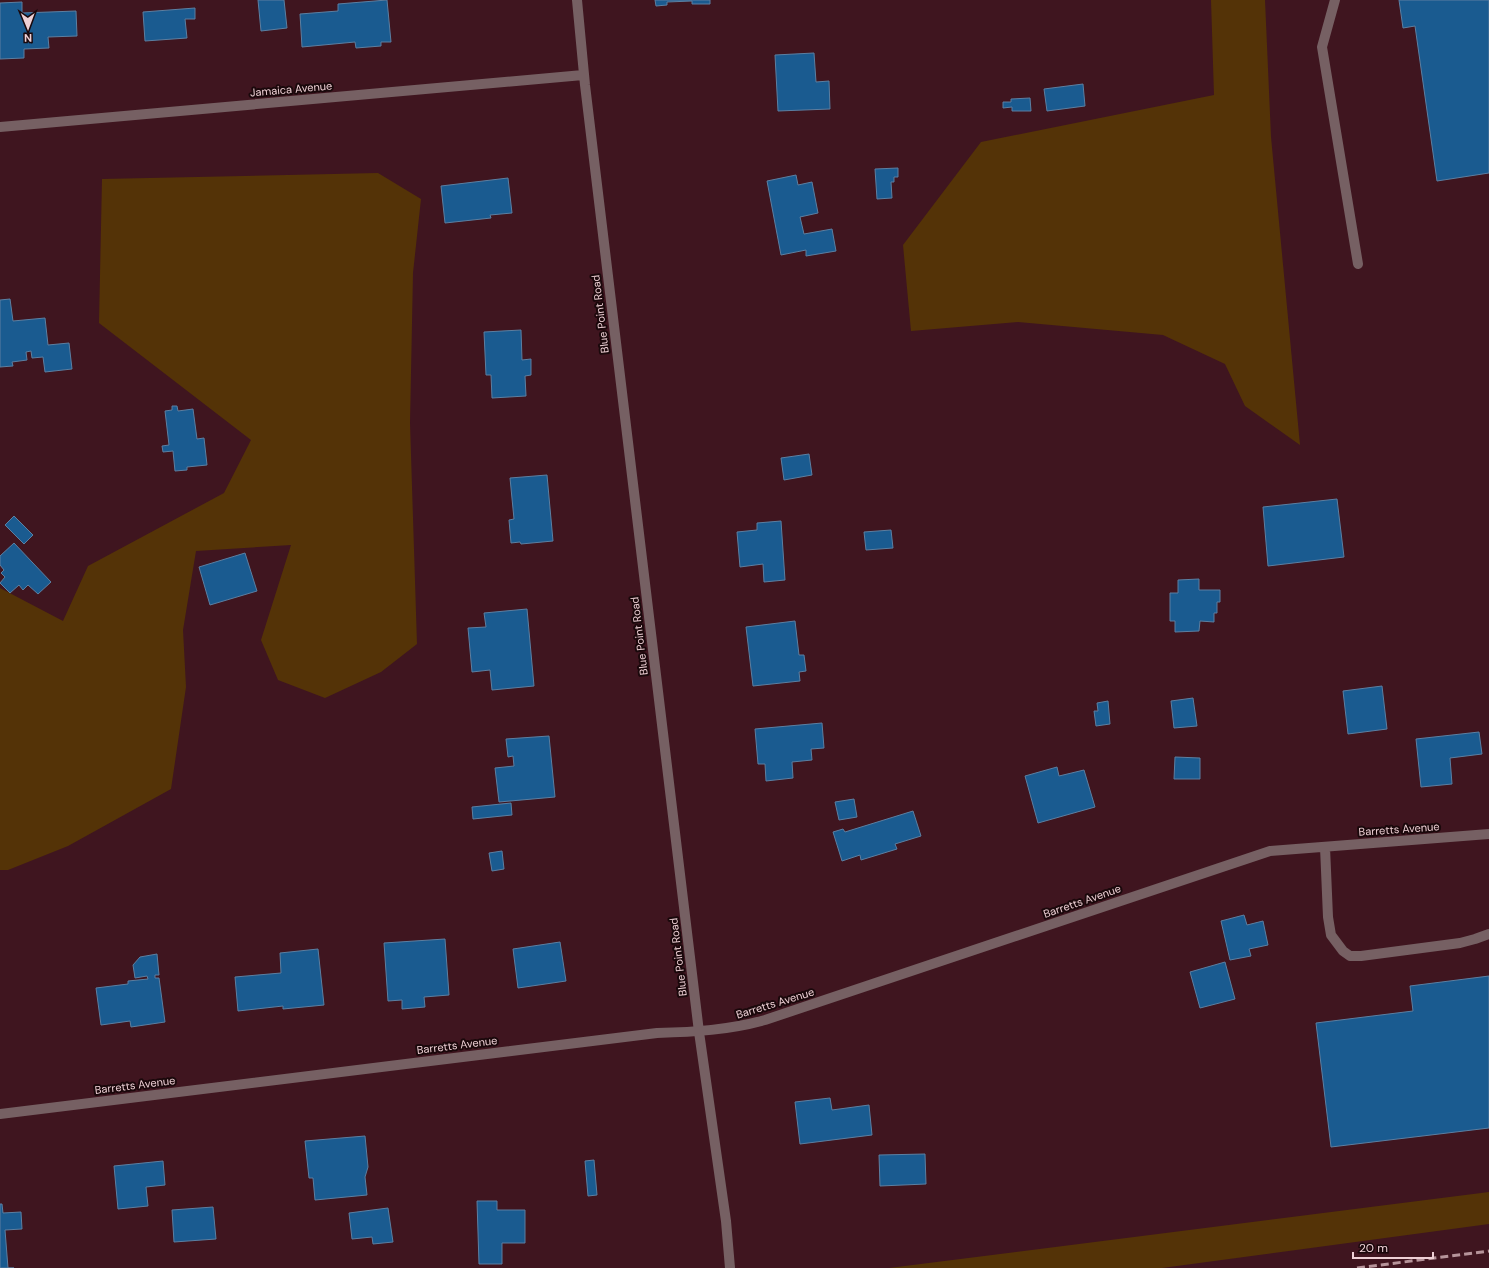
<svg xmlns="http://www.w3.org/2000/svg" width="1489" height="1268" font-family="'DM Sans',sans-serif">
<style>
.green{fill:#543307}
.building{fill:#1a5b90;stroke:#5c7fa1}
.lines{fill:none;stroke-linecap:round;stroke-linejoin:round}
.minor{stroke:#766063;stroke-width:10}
.rail{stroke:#b6949a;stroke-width:3;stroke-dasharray:8 4;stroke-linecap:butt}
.labels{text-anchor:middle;stroke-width:4;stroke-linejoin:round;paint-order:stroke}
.street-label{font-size:11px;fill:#eed0d5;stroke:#1a080b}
</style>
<rect width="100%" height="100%" fill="#3f151f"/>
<path class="green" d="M1211,0H1265L1271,137L1300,445L1245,406L1225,364L1163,335L1018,322L911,331L903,245L981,142L1214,95Z
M378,173L421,199L413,273L410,423L417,644L381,672L325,698L278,680L261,640L291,545L196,551L183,630L186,687L171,789L68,846L8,870H0V588L63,621L88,566L224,493L251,440L99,323L102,179Z
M1489,1192V1224L1162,1268H889Z"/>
<path class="building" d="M258,0H284L287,28L261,31Z
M387,0L391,42H381V46L356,48L355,42L302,47L300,14L338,11V4Z
M655,0H710V4H692V1L667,2V5L656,6Z
M1399,0H1489V173L1437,181L1415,26L1403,28Z
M22,2V13L76,11L77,36L48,37L49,48L24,49V58L0,59V3Z
M195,8V19H185L187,38L145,41L143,12Z
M814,53L816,82L829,81L830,109L778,111L775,55Z
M1083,84L1085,106L1047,111L1044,89Z
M1030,98L1031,111H1012V107L1003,108V102H1011V99Z
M898,168V177H894V182H891L892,198L877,199L875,169Z
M796,175L798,185L812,182L818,213L800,217L804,234L832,229L836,251L806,256V250L781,255L767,181Z
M508,178L512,213L490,215L491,218L445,223L441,186Z
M10,299L13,321L45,318L48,345L69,343L72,369L45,372L43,357L32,358L31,351L26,352L27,360L12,362L13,366L0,367V300Z
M521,330L522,360L531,359V375L525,376L526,396L492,398L491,375H486L484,332Z
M172,406H177L178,411L193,409L197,439L204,438L207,465L187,467V470L175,471L173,451L163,452L162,446L169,445L165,411L172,410Z
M809,454L812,475L784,480L781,458Z
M547,475L553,541L521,544L520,542L511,543L509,520L514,519L510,478Z
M1337,499L1344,557L1268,566L1263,507Z
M14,516L33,535L24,544L5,525Z
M781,521L785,580L764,582L763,564L740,567L737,532L757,530V523Z
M891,530L893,548L866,550L864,532Z
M14,543L51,582L38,594L28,585L23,590L19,585L10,593L0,583L5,577L1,573L4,570L0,565V556Z
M245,553L257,591L210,605L199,567Z
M1199,579V590H1220V602H1217V613H1214V622L1200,621L1199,631L1175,632V621H1170V593H1178V580Z
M527,609L534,686L492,690L490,670L472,672L468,628L486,627L484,613Z
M795,621L799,655H804L806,671L799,672L800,681L753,686L746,627Z
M1382,686L1387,729L1348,734L1343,691Z
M1193,698L1197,726L1174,728L1171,701Z
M1108,701L1110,724L1096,726L1094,711H1098L1097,703Z
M822,723L824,748L811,749L812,760L792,762L793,778L766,781L765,764H758L755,729Z
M1479,732L1482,754L1450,758L1452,784L1421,787L1416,739Z
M549,736L555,797L499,802L495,768L514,766L513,756L508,757L506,739Z
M1175,757L1200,758V779H1174Z
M1057,767L1059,776L1084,770L1095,807L1038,823L1025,776Z
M854,799L857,817L839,820L835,802Z
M511,803L512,815L473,819L472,807Z
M913,811L921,836L895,844L897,849L861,860L860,855L842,861L833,832L843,829L845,832Z
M502,851L504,869L492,871L489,853Z
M1244,915L1247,925L1263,921L1268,945L1249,949L1251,956L1230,960L1221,921Z
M445,939L449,995L424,997L425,1007L402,1009V1000L388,1001L384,943Z
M560,942L566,981L518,988L513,949Z
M318,949L324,1005L283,1009V1006L238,1011L235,977L281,973L280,953Z
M157,954L159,975H155V978H159L165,1022L131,1027L130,1021L101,1025L96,988L128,984V981L148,979L147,976L135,978L133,965L140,957Z
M1225,962L1235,999L1200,1008L1190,972Z
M1489,976V1128L1331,1147L1316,1023L1413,1011L1410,986Z
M830,1098L832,1110L869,1105L872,1135L800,1144L795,1102Z
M365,1136L368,1167L365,1177L367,1195L315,1200L313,1178H309L305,1141Z
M925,1154L926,1184L880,1186L879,1155Z
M594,1160L597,1195L588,1196L585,1161Z
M163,1161L165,1185L146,1187L148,1206L118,1209L114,1166Z
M477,1201H497V1210H525V1243H502V1264H479Z
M0,1204H2L3,1213L21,1212L22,1229L5,1230L8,1268H14H0Z
M213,1207L216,1239L174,1242L172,1210Z
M388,1208L393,1242L373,1244L372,1237L352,1239L349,1213Z"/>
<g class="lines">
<path class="minor" d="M577,0L585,85L699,1032L726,1221L730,1268
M1335,0L1322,47L1358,264
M0,127L583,75
M1325,847L1328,917L1331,935L1343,951L1350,956H1361L1460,943L1475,939L1489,934
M0,1114L657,1033C694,1032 729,1030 765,1020L1270,851L1489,834"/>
<path class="rail" d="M1357,1268L1489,1251"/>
</g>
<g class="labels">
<g class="street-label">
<text transform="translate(291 89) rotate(-5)" y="4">Jamaica Avenue</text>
<text transform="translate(600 314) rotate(-97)" y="4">Blue Point Road</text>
<text transform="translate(639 636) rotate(-97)" y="4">Blue Point Road</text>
<text transform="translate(1399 829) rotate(-4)" y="4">Barretts Avenue</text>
<text transform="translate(1082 901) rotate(-19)" y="4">Barretts Avenue</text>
<text transform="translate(678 957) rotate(-97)" y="4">Blue Point Road</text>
<text transform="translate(775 1003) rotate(-17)" y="4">Barretts Avenue</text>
<text transform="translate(457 1045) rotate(-7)" y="4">Barretts Avenue</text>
<text transform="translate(135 1085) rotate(-7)" y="4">Barretts Avenue</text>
</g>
</g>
<g transform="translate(28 28) rotate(179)" stroke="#1a080b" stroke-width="3" paint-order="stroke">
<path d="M0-3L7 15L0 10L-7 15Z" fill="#eed0d5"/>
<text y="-6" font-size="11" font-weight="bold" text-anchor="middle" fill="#eed0d5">N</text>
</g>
<path d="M1353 1252v6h80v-6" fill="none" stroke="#eed0d5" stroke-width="2"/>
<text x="1359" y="1252" font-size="12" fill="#eed0d5" stroke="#1a080b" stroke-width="3" paint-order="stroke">20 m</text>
</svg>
